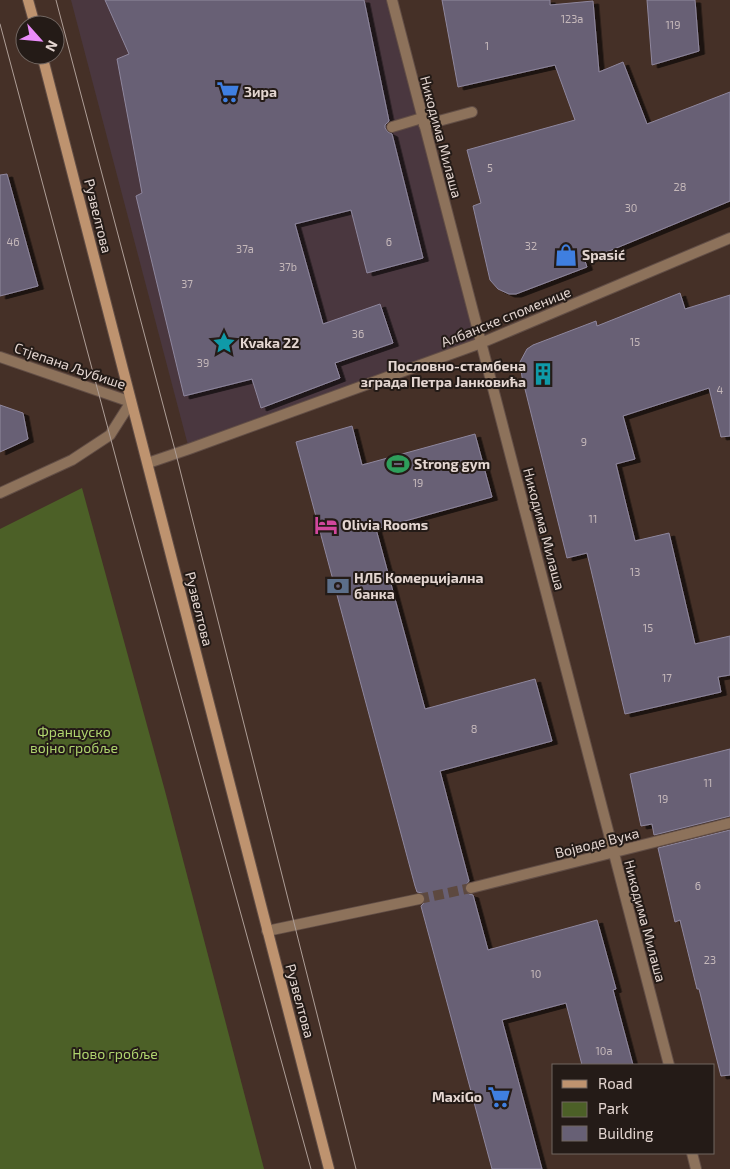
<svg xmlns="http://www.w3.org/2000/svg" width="730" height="1169" font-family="'Exo 2',sans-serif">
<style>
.commercial{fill:#4a373f}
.green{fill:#4c6027}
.building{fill:#676075;stroke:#8f879e;filter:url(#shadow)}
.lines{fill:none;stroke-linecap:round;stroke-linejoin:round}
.minor-tunnel{stroke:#5d4940;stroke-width:10;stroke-dasharray:10 5;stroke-linecap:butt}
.service-casing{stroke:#624e46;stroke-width:12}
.minor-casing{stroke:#624e46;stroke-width:12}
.tertiary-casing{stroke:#624e46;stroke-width:12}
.secondary-casing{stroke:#624e46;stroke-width:12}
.service{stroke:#8d725b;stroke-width:10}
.minor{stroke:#8d725b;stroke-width:10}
.tertiary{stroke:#8d725b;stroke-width:10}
.secondary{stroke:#be936f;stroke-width:10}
.tram{stroke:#ae9e97;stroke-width:1}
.labels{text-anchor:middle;stroke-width:4;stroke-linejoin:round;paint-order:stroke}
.number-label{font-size:11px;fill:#c5b8ba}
.poi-label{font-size:14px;font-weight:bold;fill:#e4d6d1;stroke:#241b17;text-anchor:start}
.street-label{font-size:14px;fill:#e4d6d1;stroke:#241b17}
.park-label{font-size:14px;fill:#afd46e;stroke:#241b17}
</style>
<defs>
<filter id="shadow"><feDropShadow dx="5.5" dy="3" stdDeviation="0" flood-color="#0009"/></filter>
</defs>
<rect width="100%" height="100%" fill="#453027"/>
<path class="commercial" d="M71,0H393L481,343L189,449Z"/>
<path class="green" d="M82,488L165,791L264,1169H0V529Z"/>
<path class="building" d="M105,0H364L389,121L385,125V128L388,132L392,134L423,258L367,273L351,210L295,224L323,324L380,304L393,343L335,363L340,378L261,408L252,379L184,396L136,196L142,193L117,59L129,54Z
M442,0H550V5L593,1L599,72L623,62L647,124L730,92V201L585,261L587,267L516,294H509L498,289L490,280L473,206L481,203L467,150L575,120L555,65L458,87Z
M647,0H695L699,51L652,65Z
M7,174L38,286L0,296V175Z
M680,293L685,309L730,295V436L721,437L709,388L623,416L635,459L616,464L635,541L669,533L695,644L730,636V675L718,677L721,692L625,714L587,553L567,558L522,377L520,362L527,349L533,345L596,321L597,326Z
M0,405L23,413L28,439L0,452Z
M352,426L362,465L475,434L492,497L376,529L425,709L535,679L552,741L440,771L469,881L465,886V890L469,894L473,895L488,950L597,920L616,989L613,990L633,1065H582L566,1003L502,1020L542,1169H492L421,906L425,902L426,897L422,893L417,892L415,886L296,442Z
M730,749V816L654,835L652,824L641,826L630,774Z
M730,830V1075L721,1076L699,989H697L680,920L675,922L658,848Z"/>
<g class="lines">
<path class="minor-tunnel" d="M419,899L471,888"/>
<defs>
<path id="service" d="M424,125L472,112
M392,127L422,118"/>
<path id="minor" d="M392,0L669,1065
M0,357L131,402
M148,463L189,449L481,343L730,238
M471,888L730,823
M267,931L419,899
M692,1153L696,1169"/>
<path id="tertiary" d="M0,493L72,460L110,435L131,402"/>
<path id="secondary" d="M28,0L35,25
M42,55L329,1169"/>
</defs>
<use href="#service" class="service-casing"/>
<use href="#minor" class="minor-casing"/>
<use href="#tertiary" class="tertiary-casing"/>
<use href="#secondary" class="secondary-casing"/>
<use href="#service" class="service"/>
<use href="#minor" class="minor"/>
<use href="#tertiary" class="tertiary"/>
<use href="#secondary" class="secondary"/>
<path class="tram" d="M56,0L176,454L356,1169
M0,24L126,496L311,1169"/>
</g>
<defs>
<symbol id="supermarket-bare" viewBox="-9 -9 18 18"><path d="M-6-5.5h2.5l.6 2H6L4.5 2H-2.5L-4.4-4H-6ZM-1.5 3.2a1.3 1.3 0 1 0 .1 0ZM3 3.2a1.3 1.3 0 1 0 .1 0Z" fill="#3f7fe0" stroke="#241b17" stroke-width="2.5" paint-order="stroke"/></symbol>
<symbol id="shop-bare" viewBox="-9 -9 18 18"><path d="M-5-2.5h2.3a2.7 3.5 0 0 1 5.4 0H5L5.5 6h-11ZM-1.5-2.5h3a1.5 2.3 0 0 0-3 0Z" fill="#3f7fe0" stroke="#241b17" stroke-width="2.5" paint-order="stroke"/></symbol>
<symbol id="sight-bare" viewBox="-9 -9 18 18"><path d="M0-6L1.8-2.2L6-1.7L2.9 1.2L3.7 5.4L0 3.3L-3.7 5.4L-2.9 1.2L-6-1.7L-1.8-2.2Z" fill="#0f9aa8" stroke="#241b17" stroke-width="2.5" paint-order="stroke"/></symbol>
<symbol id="building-bare" viewBox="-9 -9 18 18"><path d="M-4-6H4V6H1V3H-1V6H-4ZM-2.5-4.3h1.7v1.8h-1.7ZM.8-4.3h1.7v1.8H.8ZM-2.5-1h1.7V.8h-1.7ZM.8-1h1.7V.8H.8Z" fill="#0f9aa8" stroke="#241b17" stroke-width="2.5" paint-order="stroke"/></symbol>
<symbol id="stadium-bare" viewBox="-9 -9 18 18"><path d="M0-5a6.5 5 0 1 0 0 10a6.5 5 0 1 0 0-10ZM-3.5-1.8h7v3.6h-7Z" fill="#2e9e5b" stroke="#241b17" stroke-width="2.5" paint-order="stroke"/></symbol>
<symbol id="hotel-bare" viewBox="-9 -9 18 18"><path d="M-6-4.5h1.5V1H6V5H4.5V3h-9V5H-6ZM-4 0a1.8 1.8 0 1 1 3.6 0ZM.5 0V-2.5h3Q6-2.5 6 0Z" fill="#d1479c" stroke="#241b17" stroke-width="2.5" paint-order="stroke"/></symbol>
<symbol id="bank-bare" viewBox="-9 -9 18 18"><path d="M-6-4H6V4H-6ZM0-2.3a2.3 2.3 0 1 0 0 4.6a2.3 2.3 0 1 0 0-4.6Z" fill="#5c6f8a" stroke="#241b17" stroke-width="2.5" paint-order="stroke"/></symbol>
</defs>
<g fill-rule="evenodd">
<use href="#supermarket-bare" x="212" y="76" width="32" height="32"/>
<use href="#shop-bare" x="550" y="239" width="32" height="32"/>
<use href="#sight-bare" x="208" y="327" width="32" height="32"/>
<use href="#building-bare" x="527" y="358" width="32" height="32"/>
<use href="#stadium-bare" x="382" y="448" width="32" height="32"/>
<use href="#hotel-bare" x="310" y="509" width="32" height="32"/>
<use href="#bank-bare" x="322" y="570" width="32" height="32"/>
<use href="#supermarket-bare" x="483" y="1081" width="32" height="32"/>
</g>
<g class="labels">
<g class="number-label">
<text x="572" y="23">123a</text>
<text x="673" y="29">119</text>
<text x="487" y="50">1</text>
<text x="490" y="172">5</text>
<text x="680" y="191">28</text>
<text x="631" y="212">30</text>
<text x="13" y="246">46</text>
<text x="389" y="246">6</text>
<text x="531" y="250">32</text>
<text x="245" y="253">37a</text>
<text x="288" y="271">37b</text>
<text x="187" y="288">37</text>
<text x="358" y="338">36</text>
<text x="635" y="346">15</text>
<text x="203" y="367">39</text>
<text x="720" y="394">4</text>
<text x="584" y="446">9</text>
<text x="418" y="487">19</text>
<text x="593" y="523">11</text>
<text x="635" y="576">13</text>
<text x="648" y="632">15</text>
<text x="667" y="682">17</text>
<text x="474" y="733">8</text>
<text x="708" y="787">11</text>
<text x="663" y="803">19</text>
<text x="698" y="890">6</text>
<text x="710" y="964">23</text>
<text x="536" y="978">10</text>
<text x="604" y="1055">10a</text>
</g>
<g class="poi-label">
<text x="244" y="97">Зира</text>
<text x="582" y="260">Spasić</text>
<text x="240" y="348">Kvaka 22</text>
<text x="526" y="371" text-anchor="end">Пословно-стамбена<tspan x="526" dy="16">зграда Петра Јанковића</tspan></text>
<text x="414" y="469">Strong gym</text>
<text x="342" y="530">Olivia Rooms</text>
<text x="354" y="583">НЛБ Комерцијална<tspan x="354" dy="16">банка</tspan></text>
<text x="482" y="1102" text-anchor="end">MaxiGo</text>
</g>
<g class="street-label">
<text transform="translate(441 137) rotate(75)" y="5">Никодима Милаша</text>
<text transform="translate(98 216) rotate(76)" y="5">Рузвелтова</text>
<text transform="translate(506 317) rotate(-22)" y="5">Албанске споменице</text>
<text transform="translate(70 366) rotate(19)" y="5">Стјепана Љубише</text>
<text transform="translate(544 529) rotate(75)" y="5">Никодима Милаша</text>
<text transform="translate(199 609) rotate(76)" y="5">Рузвелтова</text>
<text transform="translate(597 843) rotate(-14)" y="5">Војводе Вука</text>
<text transform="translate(645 921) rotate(75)" y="5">Никодима Милаша</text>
<text transform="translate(300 1001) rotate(75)" y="5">Рузвелтова</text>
</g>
<g class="park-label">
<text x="74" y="737">Француско<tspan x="74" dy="16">војно гробље</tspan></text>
<text x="115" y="1059">Ново гробље</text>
</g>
</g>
<rect x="552" y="1064" width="162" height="90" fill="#241b17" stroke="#716661"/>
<rect x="562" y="1080" width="25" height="8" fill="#be936f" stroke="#716661"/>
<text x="598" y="1089" font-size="15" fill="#e4d6d1">Road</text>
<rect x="562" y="1102" width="25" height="15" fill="#4c6027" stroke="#716661"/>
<text x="598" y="1114" font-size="15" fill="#e4d6d1">Park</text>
<rect x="562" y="1126" width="25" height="15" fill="#676075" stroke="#716661"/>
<text x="598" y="1139" font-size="15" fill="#e4d6d1">Building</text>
<g transform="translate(40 40) rotate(117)"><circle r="24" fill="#241b17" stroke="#716661"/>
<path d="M0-4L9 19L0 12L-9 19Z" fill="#eb8dfb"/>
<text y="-8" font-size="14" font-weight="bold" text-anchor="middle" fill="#e4d6d1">N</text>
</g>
</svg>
